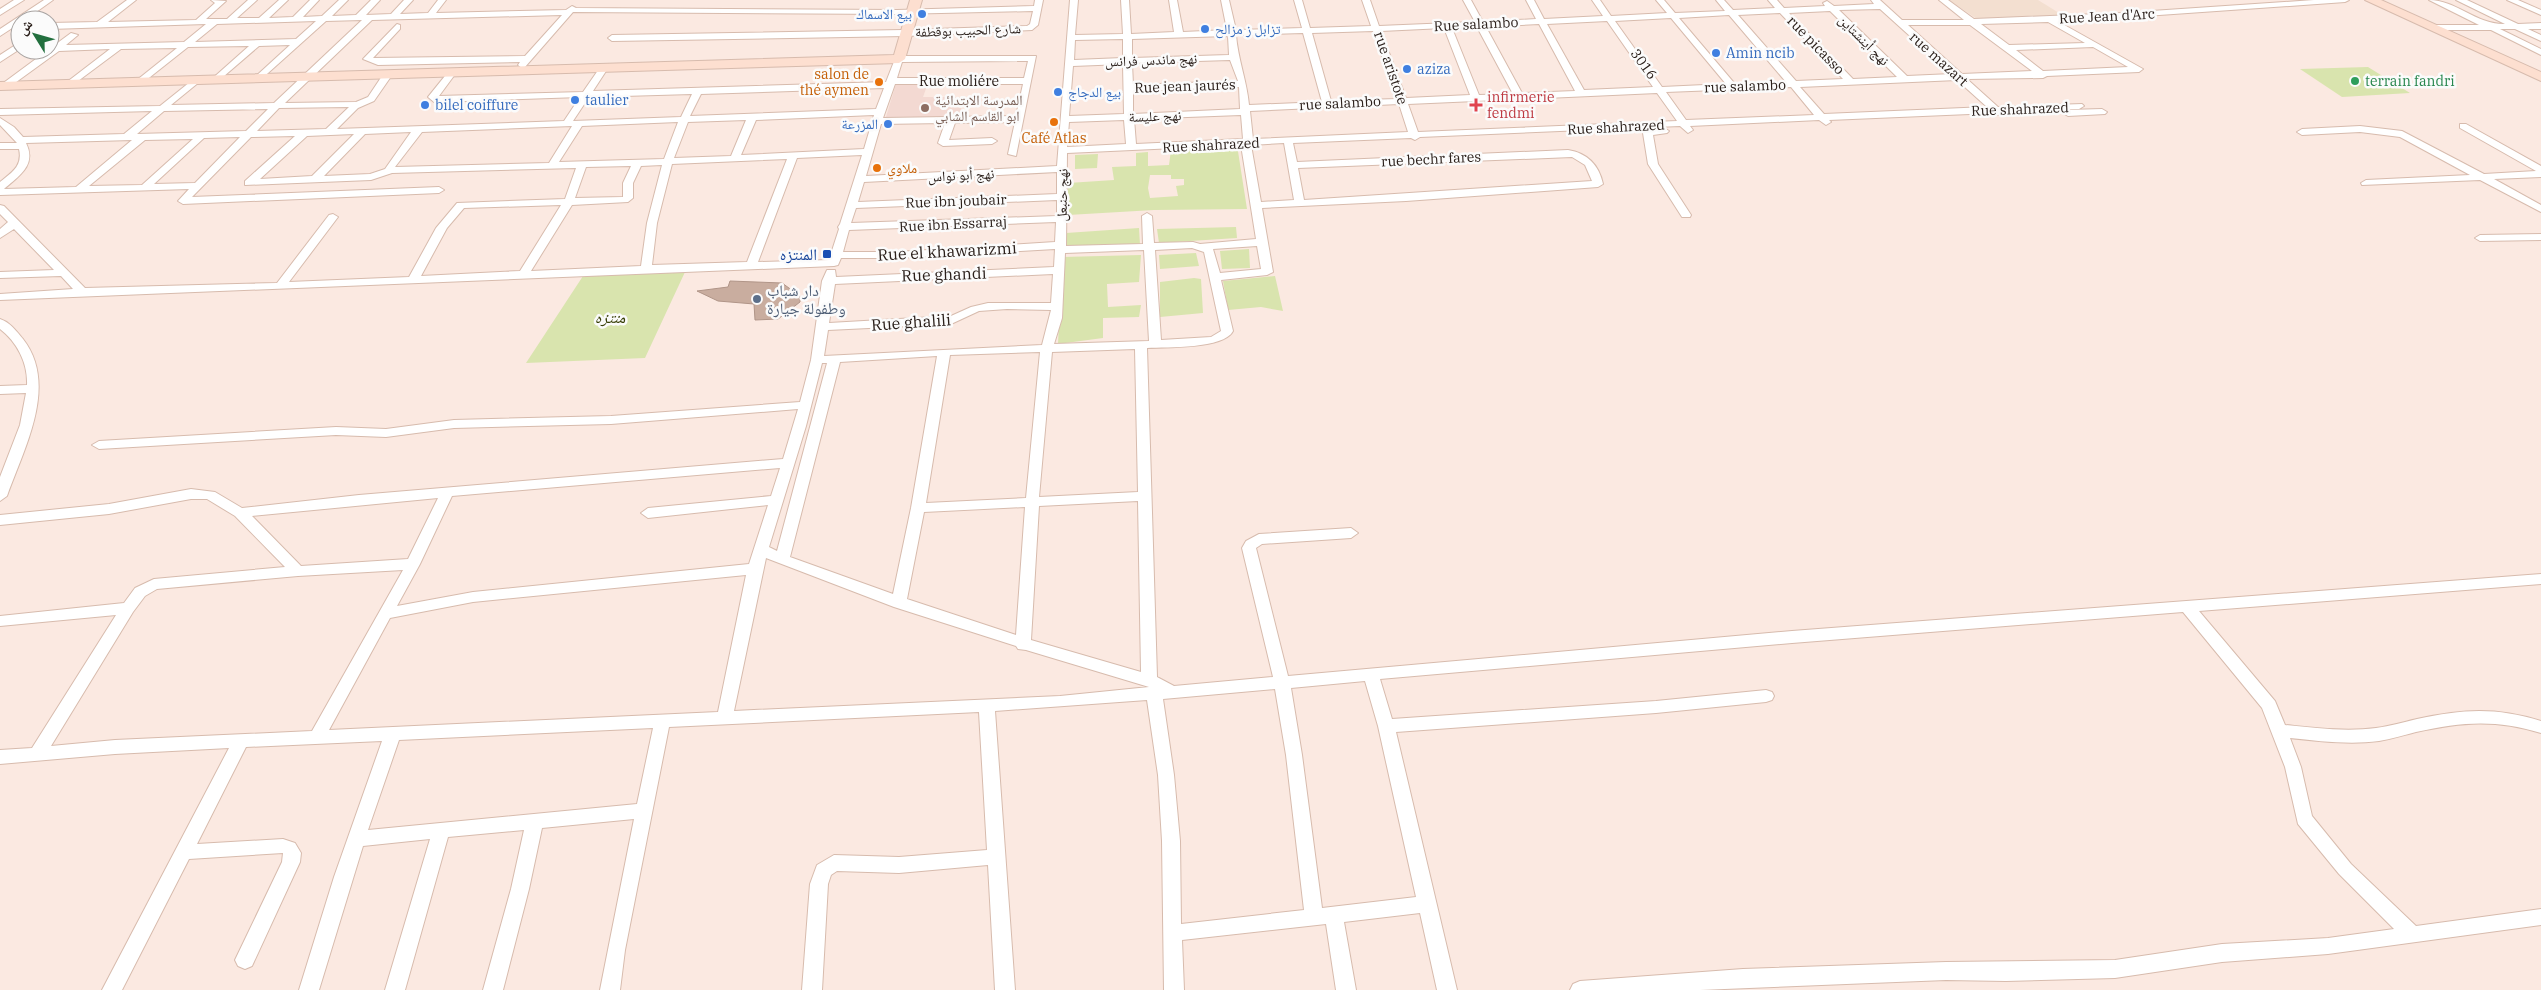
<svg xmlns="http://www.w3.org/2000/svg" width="2541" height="990" font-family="'IBM Plex Serif','Noto Naskh Arabic',serif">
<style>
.industrial{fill:#f3dfd0}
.education{fill:#f3d9d2}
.green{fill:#d9e4ae;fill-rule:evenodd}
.building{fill:#c9ad9f;stroke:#b09588}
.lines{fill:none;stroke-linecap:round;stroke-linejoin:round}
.street-casing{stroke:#d7bbad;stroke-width:2}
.secondary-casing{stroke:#d7bbad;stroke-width:2}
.street{fill:#fff;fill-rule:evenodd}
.secondary{fill:#fddfd0;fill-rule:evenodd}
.shop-dot{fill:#3f7fe0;stroke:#fbfbfb;stroke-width:2}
.leisure-dot{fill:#2e9e5b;stroke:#fbfbfb;stroke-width:2}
.food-dot{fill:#e8710a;stroke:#fbfbfb;stroke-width:2}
.health-dot{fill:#e0444e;stroke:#fbfbfb;stroke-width:2}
.education-dot{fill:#8d6e63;stroke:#fbfbfb;stroke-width:2}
.transit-dot{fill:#1a4fb4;stroke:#fbfbfb;stroke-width:2}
.service-dot{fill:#5c6f8a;stroke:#fbfbfb;stroke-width:2}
.labels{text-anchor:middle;stroke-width:5;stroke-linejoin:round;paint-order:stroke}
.far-shop-label{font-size:14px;fill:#366cbe;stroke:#fbfbfb;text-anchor:start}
.far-street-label{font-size:14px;fill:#2b201b;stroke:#fbfbfb}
.far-food-label{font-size:14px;fill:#c56008;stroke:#fbfbfb;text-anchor:end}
.far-leisure-label{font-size:14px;fill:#27864d;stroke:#fbfbfb;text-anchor:start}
.far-health-label{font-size:14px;fill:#be3a42;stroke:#fbfbfb;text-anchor:start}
.far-education-label{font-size:14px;fill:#785e54;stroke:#fbfbfb;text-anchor:start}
.street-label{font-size:16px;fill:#2b201b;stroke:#fbfbfb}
.transit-label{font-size:16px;fill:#164399;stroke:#fbfbfb;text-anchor:end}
.service-label{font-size:16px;fill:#4e5e75;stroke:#fbfbfb;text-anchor:start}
.park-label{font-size:16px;font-style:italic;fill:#373e05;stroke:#fbfbfb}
</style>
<rect width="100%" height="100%" fill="#fbe9e1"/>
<path class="industrial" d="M1949,0H2038L2064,16L1977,19Z"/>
<path class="education" d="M928,83L923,97H965L958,118L885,120L896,84Z"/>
<path class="green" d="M2368,67L2410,93L2342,97L2300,69Z
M1237,145L1247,209L1154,210L1068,215V183L1114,180L1112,167L1136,166V153L1148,152V166L1169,165L1171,150ZM1150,175H1171V179H1184V185L1176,186L1178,196L1150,198L1148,188Z
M1098,154L1097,168L1075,169V155Z
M1236,227L1237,238L1159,243L1157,229Z
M1139,228L1140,245L1065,248L1066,233Z
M1249,249L1250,268L1222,269L1220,251Z
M1196,253L1199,266L1160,269L1159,255Z
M1141,255L1139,282L1107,284L1108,307L1141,305L1139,317L1103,318V338L1058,344L1062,257Z
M685,272L645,358L526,363L583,276Z
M1275,276L1283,311L1261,307L1228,310L1223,281Z
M1194,278L1201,279L1203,313L1160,317V282Z"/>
<path class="building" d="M730,281L782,283L800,296V302L778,319L755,320L754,304L718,301L697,291L728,287Z"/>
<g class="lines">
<defs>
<path id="street" d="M14,0H24L0,15V9Z
M44,0H53L25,20H20V23L0,36V29Z
M127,0H136L108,22L196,20L215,3L211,0L226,1L206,19H227L248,0H257L237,18H259L279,0H288L269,18L293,17L310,0H319L303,17L322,16L339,0H348L332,16L356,15L371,0H380L366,15L391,14L404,0H413L400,14L428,13L438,0H446L436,13L566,10L572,6L576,8L897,10L1034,6L1035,0H1043L1038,25L1032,30L906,36L612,41L608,38L612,35L903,30L1027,26L1030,24L1033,11L897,14L573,12L525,67L522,68L518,65L520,62L378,65L363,59L397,24L400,25V29L373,58L525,56L562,15L372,20L285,103L356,102L368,97L384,73L387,72L392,75L374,101L358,108L337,129L564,121L580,97L434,102L428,97L449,71L452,70L456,73L439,96L583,92L601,66L604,65L608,68L593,91L886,82L895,59L899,56H1036L1016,156L1008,154L1015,122L955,123L949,140L992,138L997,141L992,144L943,146L938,143L945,123L881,124L866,176L1057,166L1070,0H1078L1075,35L1123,34L1121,0H1129L1131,34L1174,32L1169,0H1177L1183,32L1227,30L1221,0H1229L1236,30L1302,28L1294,0H1302L1310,28L1371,26L1362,0H1370L1379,26L1475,22L1463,0H1471L1483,22L1536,19L1526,0H1534L1544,19L1603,16L1592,0H1600L1611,16L1667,13L1656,0H1664L1675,13L1725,11L1716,0H1724L1733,10L1775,8L1768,0H1777L1784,8L1825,6L1823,3L1827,1L1834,6L1874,4L1871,0H1880L1902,20H1964L1939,0H1948L1974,19L2122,13L2314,0H2349L2345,2L2059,22L2143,69L2139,72L2047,76L2043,78L1967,79L1998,107L2082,104L2084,106L2079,109L2003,112L1998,115L1993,113L1829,120L1831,122L1826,125L1819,120L1690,126L1693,130L1688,133L1680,126L1420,137L1415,140L1411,138L1293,143L1297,162L1568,150C1587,153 1599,165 1603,184L1598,187L1406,201L1262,208L1273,272L1267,275L1221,280L1233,331C1224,349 1167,347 1147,348L1157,677L1174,686L1273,677L1242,548L1246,541L1259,534L1351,528L1358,533L1351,538L1262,544L1256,548L1288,676L1792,631L2541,574V584L2199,611L2275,701L2285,725C2315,728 2346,732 2376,728C2390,726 2404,722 2417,719C2463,709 2496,707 2541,721V733C2495,719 2462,722 2416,732C2404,735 2391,739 2379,741C2349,745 2319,741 2290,738L2301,767L2312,816L2351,864L2416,926L2541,909V925L2328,954L2222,962L2115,978L2006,981L1946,980L1700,990H1570L1573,984L1580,981L1743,969L1946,962L2115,960L2222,944L2328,938L2394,929L2339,874L2298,824L2285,767L2262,708L2183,612L1792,643L1380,679L1392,719L1656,701L1766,690L1772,692L1774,696L1772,700L1766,702L1656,713L1396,732L1457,990H1437L1420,913L1344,922L1356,990H1336L1326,924L1182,940L1184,990H1164L1162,841L1158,775L1147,700L995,711L1015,990H995L988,865L899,873L837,871L831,875L828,884L822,990H802L810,884L817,865L834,855L899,857L987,850L979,712L669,727L625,950L620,990H600L634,819L542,828L529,889L503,990H483L511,889L524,830L448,837L405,990H385L430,839L363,846L319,990H299L334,877L382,741L246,747L197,844L283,839L295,843L301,853L300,862L252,966L245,969L238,966L235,960L282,862L283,853L189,859L122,990H102L229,748L115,754L0,764V750L32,748L116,615L0,626V616L124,603L135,588L154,579L285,567L235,516L207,499H191L109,514L0,525V515L109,504L191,489L215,492L242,508L359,495L783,459L798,409L611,424L454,428L386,437L336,435L99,449L92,445L99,441L336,427L386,429L454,420L611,416L800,402L811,360L822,281L827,270H835L836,277L1054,267L1055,249L897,258H841L838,265L834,266L0,300V294L73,289L61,276L0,278V272L54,270L14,229L0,238V229L8,222L0,214V205L4,206L85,288L277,283L329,215L333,214L338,217L289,282L409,277L436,228L457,203L565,199L576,168L392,173L371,180L245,185V181L295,136L251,137L192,197L439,187L444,190L439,193L183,204L178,201L189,189L0,195V182C12,172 23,166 19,149H0V143H17L0,125V118L14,127L23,137L124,134L152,111L0,115V109L160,106L195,78L198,79V83L171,105L274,103L362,20L326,21L258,82L255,81V77L290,45L259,46L216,83L213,82V78L249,46L188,47L140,85L137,84V80L177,48L121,49L70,87L65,84L67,82L110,49L59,51L8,88H2V84L71,33L78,35L66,45L184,42L206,24L50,29V23L97,22ZM1880,9L1952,74L1907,76L1839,10ZM1830,11L1897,77L1853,79L1789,13ZM1780,13L1843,79L1796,81L1738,15ZM1729,15L1786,82L1735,84L1679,18ZM1671,18L1726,84L1662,87L1615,21ZM316,21L296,39L195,42L217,24ZM1607,21L1653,87L1584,90L1547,24ZM2048,22L2085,43L2009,45L1981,24ZM1539,24L1575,91L1522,93L1486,27ZM1908,25H1970L2032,71L1962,74ZM1477,27L1513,94L1479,95L1452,28ZM1444,28L1470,95L1406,98L1381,31ZM1373,31L1397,99L1331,101L1312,33ZM1303,33L1322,102L1249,105C1247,81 1238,60 1236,35ZM1228,36L1229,55L1132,58V39ZM1123,39V58L1074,60L1075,40ZM2093,47L2128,67L2043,71L2016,50ZM1230,60L1238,81L1133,85L1132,63ZM1028,61L1024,78H897L902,62ZM1123,64L1124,114L1069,116L1073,66ZM1957,80L1987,107L1824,114L1800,87ZM895,84H1023L1016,116L883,118ZM1239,87L1240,109L1133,114V91ZM1791,87L1814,115L1686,120L1666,92ZM884,88L876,109L690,116L701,94ZM1657,93L1677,121L1418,132L1408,104ZM692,94L681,117L573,121L589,97ZM1399,104L1408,132L1253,139L1250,111ZM349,107L326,129L257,131L279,108ZM268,109L246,131L137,134L164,111ZM874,115L864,149L741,155L756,120ZM1241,115L1243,139L1136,144L1134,119ZM746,120L731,156L674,158L688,122ZM1124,120L1126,144L1067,147L1069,122ZM678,122L664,159L559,162L582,126ZM572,126L549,163L395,167L422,132ZM411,132L385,169L370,174L324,176L365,134ZM354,134L312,176L260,179L307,136ZM240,137L195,183L154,184L204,138ZM193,139L142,185L89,186L145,140ZM132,140L76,187L4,189C19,176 37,165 26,143ZM1284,143L1294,200L1261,202L1251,145ZM1241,145L1256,239L1200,244L1193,242L1154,243L1152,216L1147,213L1142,216L1143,244L1066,246L1067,153ZM862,155L840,224L838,227L839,229L829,260L758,262L797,158ZM1572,157L1585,165L1592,181L1304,200L1298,168ZM787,159L747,262L652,265L657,223L672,164ZM662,165L647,223L641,266L531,271L572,205L628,202L633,198V183L641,166ZM631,166L623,183V197L575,198L586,167ZM1057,172V194L858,202L864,182ZM1057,200V216L851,223L856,208ZM561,205L520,271L421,276L447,228L464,208ZM1056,222L1055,242L897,252H843L849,230ZM1257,246L1261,269L1220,273L1213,249ZM1192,248L1204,252L1221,331L1211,337L1161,340L1155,250ZM1144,250L1149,341L1054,344L1062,318L1065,253ZM1053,274L1051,303H988L971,307L951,316L829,323L835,284ZM1007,309L1051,310L1042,345L824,356L828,330L951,324L979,311ZM1135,349L1138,492L1039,497L1052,352ZM1040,352L1026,498L926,503L950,355ZM937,356L911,508L893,594L790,557L840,362ZM822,363H827L777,551L769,547L806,426ZM780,468L771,496L648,508L641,513L648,518L768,505L749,564L473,592L397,606L420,564L452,496ZM438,498L408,559L301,566L252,516ZM1138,501L1141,672L1031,640L1039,506ZM1025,507L1016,635L907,599L924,512ZM766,558L894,607L1016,646L1018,649L1026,650L1149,687L1060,696L734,711ZM403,570L312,731L115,740L51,746L133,612L145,596L157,589L298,576ZM746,575L718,712L329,730L390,618L473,602ZM1365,681L1378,726L1416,897L1322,908L1302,755L1291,688ZM1275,689L1286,755L1304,910L1181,924L1180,841L1174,775L1163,699ZM653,728L637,804L368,830L399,740Z
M2429,0C2456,0 2477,25 2505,24L2456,0H2467L2518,24L2541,23V29H2528L2541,35V41L2515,29H2500L2541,49V55L2491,30H2432L2431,28L2435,25H2479Z
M2507,0H2518L2541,10V15Z
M20,42V49L0,62V55Z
M2102,109L2107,112L2105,114L2068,116L2063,113L2068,110Z
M2460,124H2466L2541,166V177L2494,179L2541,205V212L2480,180L2362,185L2361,183L2366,180L2470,175L2400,137L2360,132L2302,135L2297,132L2302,129L2360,126L2402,131L2484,174L2536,171L2460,128Z
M1664,128L1669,131L1667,133L1653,135L1658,164L1691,215L1690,217H1682L1648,164L1643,133Z
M2541,234V240L2480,241L2475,238L2480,235Z
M0,319C10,322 17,332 23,339C59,385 24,448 7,496L0,501V477L20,425L26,393L0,394V386L27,385C28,363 17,342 0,329Z"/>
<path id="secondary" d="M910,0H922L905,59L899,63L0,90V82L894,55Z
M2365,0H2381L2541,72V81Z"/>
</defs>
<use href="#street" class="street-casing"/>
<use href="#secondary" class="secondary-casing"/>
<use href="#street" class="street"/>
<use href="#secondary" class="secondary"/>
</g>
<g class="shop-dot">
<circle cx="922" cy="14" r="5"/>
<circle cx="1205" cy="29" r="5"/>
<circle cx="1716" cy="53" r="5"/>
<circle cx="1407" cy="69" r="5"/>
<circle cx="1058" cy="92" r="5"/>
<circle cx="575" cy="100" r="5"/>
<circle cx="425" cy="105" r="5"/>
<circle cx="888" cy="124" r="5"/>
</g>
<circle class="leisure-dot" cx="2355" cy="81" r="5"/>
<g class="food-dot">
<circle cx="879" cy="82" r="5"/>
<circle cx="1054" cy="122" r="5"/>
<circle cx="877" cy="168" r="5"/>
</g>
<path class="health-dot" d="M1473.5 97.5h5v5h5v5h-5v5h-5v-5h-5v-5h5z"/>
<circle class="education-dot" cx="925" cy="108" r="5"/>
<rect class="transit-dot" x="822" y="249" width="10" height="10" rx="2.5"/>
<circle class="service-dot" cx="757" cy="299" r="5"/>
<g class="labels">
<g class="far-shop-label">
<text x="912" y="19" text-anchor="end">بيع الاسماك</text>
<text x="1215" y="34">تزابل ز مزالح</text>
<text x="1726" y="58">Amin ncib</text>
<text x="1417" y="74">aziza</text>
<text x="1068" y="97">بيع الدجاج</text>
<text x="585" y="105">taulier</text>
<text x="435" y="110">bilel coiffure</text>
<text x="878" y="129" text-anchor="end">المزرعة</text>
</g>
<g class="far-street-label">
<text transform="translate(2107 16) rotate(-3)" y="5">Rue Jean d'Arc</text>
<text transform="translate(1476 24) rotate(-3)" y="5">Rue salambo</text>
<text transform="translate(968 30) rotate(-2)" y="5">شارع الحبيب بوقطفة</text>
<text transform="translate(1864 40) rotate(45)" y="5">نهج أينشتاين</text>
<text transform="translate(1816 45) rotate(46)" y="5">rue picasso</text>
<text transform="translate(1939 59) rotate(42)" y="5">rue mazart</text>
<text transform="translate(1151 60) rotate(-2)" y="5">نهج ماندس فرانس</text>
<text transform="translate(1644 64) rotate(54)" y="5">3016</text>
<text transform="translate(1391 68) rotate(71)" y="5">rue aristote</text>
<text x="959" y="86">Rue moliére</text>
<text transform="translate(1185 86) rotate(-2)" y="5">Rue jean jaurés</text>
<text transform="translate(1745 86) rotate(-2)" y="5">rue salambo</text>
<text transform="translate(1340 103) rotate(-3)" y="5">rue salambo</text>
<text transform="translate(2020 109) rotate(-2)" y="5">Rue shahrazed</text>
<text transform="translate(1155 116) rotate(-2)" y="5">نهج عليسة</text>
<text transform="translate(1616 127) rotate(-3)" y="5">Rue shahrazed</text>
<text transform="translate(1211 145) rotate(-3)" y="5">Rue shahrazed</text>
<text transform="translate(1431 159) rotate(-3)" y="5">rue bechr fares</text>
<text transform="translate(961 175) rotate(-3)" y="5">نهج أبو نواس</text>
<text transform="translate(1062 195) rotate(-89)" y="5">نهج حنبعل</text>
<text transform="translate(956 201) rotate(-2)" y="5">Rue ibn joubair</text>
<text transform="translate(953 224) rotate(-3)" y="5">Rue ibn Essarraj</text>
</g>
<g class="far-food-label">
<text x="869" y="79">salon de<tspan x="869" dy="16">thé aymen</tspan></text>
<text x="1054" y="143" text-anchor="middle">Café Atlas</text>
<text x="887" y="173" text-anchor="start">ملاوي</text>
</g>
<g class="far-leisure-label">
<text x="2365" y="86">terrain fandri</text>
</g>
<g class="far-health-label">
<text x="1487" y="102">infirmerie<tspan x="1487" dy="16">fendmi</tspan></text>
</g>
<g class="far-education-label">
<text x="935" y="105">المدرسة الابتدائية<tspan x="935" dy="16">ابو القاسم الشابي</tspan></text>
</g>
<g class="street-label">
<text transform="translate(947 251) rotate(-3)" y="6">Rue el khawarizmi</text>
<text transform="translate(944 274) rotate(-2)" y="6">Rue ghandi</text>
<text transform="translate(911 322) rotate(-4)" y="6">Rue ghalili</text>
</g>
<g class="transit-label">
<text x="817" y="260">المنتزه</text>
</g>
<g class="service-label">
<text x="767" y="296">دار شباب<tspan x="767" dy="18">وطفولة جيارة</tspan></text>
</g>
<g class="park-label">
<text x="610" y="323">منتزه</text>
</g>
</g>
<g transform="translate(35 35) rotate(307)"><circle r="24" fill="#fbfbfb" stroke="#a8a3a1"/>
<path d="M0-4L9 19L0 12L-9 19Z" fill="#226f3e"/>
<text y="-8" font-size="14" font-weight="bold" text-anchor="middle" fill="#2b201b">ش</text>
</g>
</svg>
